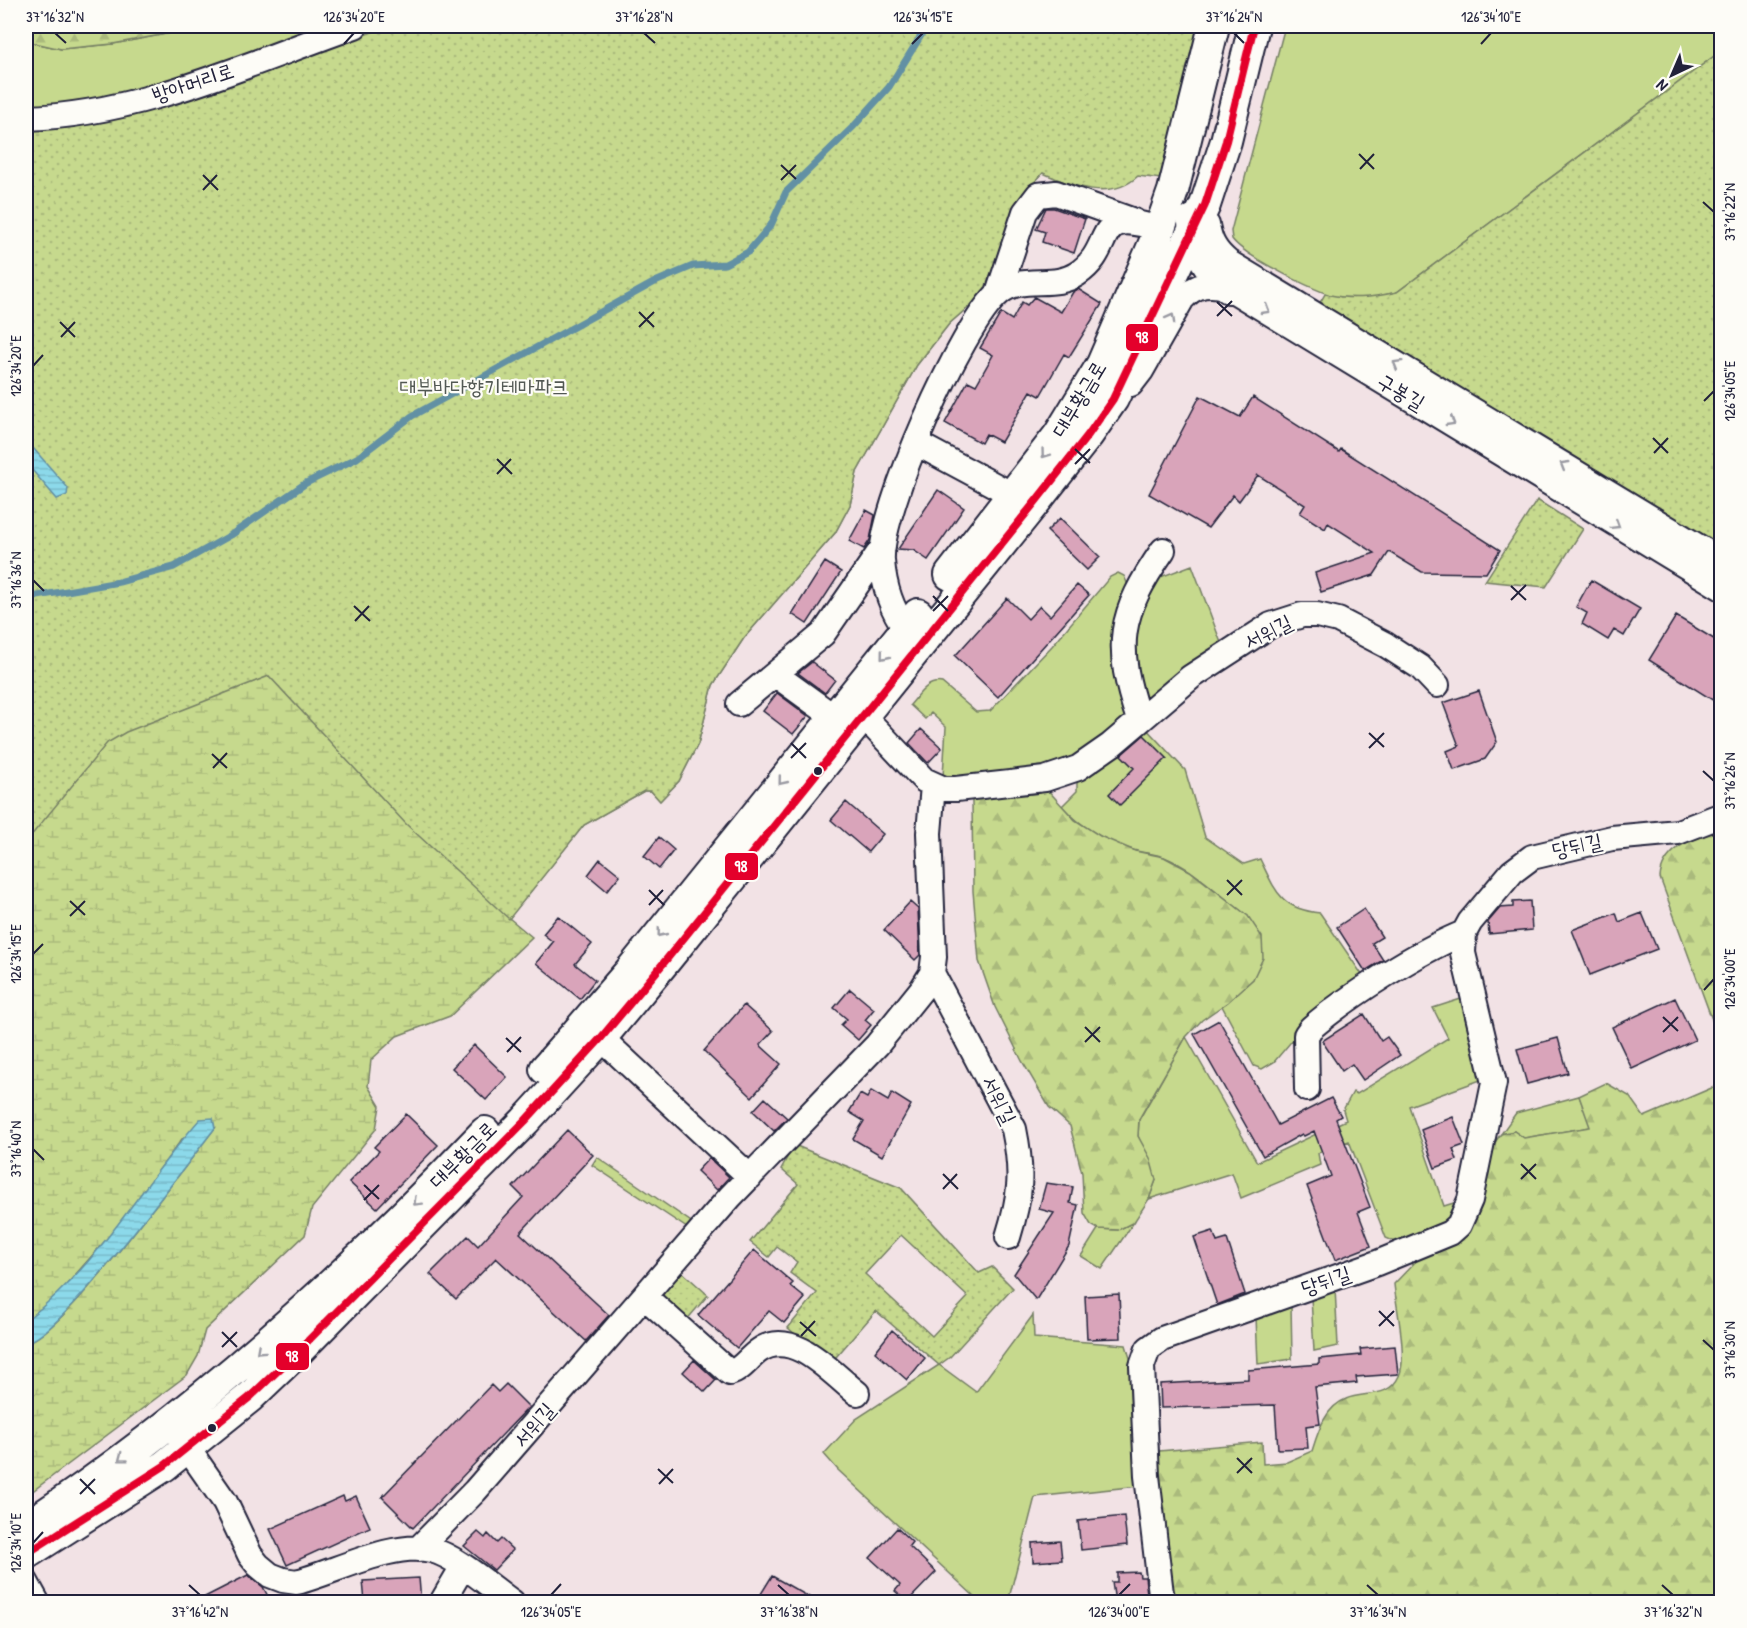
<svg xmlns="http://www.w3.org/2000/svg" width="1747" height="1628" font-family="'Patrick Hand','Poor Story',sans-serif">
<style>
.grass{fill:#c6d98d;stroke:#747e64;stroke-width:1.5}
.forest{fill:url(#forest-firs);stroke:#747e64;stroke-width:1.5}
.wetland{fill:url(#wetland-marsh);stroke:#747e64;stroke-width:1.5}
.park{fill:url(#park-dots);stroke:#747e64;stroke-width:1.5;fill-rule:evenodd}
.water{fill:url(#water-rules);stroke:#6290a4;stroke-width:1.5}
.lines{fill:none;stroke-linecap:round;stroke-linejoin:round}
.stream{stroke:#6290a4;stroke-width:7}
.building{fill:#d9a4ba;stroke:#22223b;stroke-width:1.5}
.minor-casing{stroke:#22223b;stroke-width:28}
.major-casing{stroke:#22223b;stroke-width:34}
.minor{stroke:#fdfcf7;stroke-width:24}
.major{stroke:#fdfcf7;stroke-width:30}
.bus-1-casing{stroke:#fdfcf7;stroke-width:12}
.bus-1{stroke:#e4002b;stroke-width:8}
.oneway{stroke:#9a9aa2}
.ticks{fill:none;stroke:#22223b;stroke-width:2}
.bus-dot{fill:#22223b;stroke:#fdfcf7;stroke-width:2}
.labels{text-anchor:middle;stroke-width:4.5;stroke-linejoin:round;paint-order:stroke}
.street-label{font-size:21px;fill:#22223b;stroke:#fdfcf7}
.park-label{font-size:21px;fill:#535954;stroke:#fdfcf7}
.line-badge{stroke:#fdfcf7;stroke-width:2}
.badge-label{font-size:16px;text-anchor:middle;font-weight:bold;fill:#fff}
.neatline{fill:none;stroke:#22223b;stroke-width:2}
.ticks-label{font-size:15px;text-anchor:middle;fill:#22223b}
</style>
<defs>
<pattern id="forest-firs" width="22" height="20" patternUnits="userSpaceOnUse" patternTransform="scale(1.5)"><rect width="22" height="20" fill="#c6d98d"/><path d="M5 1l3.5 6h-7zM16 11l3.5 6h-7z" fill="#aaba7b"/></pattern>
<pattern id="wetland-marsh" width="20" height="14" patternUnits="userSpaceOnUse" patternTransform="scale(1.5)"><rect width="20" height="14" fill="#c6d98d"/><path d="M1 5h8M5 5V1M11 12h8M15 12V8" fill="none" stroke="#aaba7b"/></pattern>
<pattern id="park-dots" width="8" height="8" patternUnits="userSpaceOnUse" patternTransform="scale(1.5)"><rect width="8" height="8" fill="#c6d98d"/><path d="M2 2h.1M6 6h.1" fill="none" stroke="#aaba7b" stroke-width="1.8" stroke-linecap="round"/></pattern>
<pattern id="water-rules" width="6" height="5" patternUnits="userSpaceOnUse" patternTransform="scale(1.5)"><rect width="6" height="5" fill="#8cd9ea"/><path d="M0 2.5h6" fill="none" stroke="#78baca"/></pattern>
</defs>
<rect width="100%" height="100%" fill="#f2e2e5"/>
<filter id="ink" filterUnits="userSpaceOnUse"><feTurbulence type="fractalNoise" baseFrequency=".0167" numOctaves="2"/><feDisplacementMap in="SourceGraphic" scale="12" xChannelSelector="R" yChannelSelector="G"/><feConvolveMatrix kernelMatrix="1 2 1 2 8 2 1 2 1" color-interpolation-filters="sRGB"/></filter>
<g filter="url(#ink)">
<path class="grass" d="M208,26H324L137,91L84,103L26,107V41L61,49L113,44Z
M1285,26H1721V51L1397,292C1380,296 1364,301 1346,299C1323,296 1245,257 1232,239L1231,231Z
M1192,565L1224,651L1155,700L1142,701L1130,635L1150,581Z
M1118,573L1124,576L1128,585C1104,637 1116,663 1129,715L1069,765L954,781L943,776L946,727L931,713L925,719L910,705C919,695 927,680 942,683L976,712L990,711L1052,646L1110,577Z
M1141,723L1185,770L1205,837L1244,864L1260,859C1276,892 1281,909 1320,913L1365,979L1311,1018L1274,1062L1262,1069L1254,1066L1222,1006L1253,979L1248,916C1221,897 1195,869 1164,857C1155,854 1145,853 1137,851C1108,844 1081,827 1062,806L1077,791V778Z
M1467,997L1486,1078L1409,1106L1444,1206L1463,1200L1450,1222L1400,1244L1386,1238L1349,1141L1318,1153L1320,1165L1241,1198L1232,1173L1149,1199L1156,1180L1138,1136L1139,1120L1186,1037L1257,1162L1346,1120L1343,1110L1353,1092L1357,1094L1448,1038L1433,1008Z
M1579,1096L1591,1127L1524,1138L1514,1131L1501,1134L1516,1113Z
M597,1157L697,1226L693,1232L592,1165Z
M1134,1222L1102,1269L1081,1256L1098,1229L1118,1230Z
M1335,1288L1338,1346L1314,1351L1311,1297Z
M1291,1304L1292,1359L1258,1364L1256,1317Z
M1033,1315L1034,1338L1126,1345L1136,1378L1139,1486L1035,1497L1008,1602H969L974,1596L838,1470L824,1454L856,1419L939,1365L976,1392Z"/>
<path class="forest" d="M26,26H208L113,44L61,49L26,41Z
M1045,787L1075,820L1100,836L1135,851L1164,857L1190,871L1248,916L1262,937L1263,958L1253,979L1228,1002L1202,1020L1186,1037L1139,1119L1138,1136L1150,1158L1156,1180L1149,1199L1134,1222L1118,1230L1098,1229L1091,1225L1084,1213L1082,1173L1070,1126L1049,1107L1022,1061L995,1007L979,961L973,891L972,801L975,797Z
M1721,826V1044L1660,878C1662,848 1697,837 1721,826Z
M1606,1083L1629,1096L1644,1117L1721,1084V1602H1170L1155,1457L1159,1451L1262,1442L1263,1464L1287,1462L1312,1451C1318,1432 1325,1407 1346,1399C1364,1391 1389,1399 1399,1376C1408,1357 1396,1306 1394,1284L1419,1258L1433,1250L1489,1150L1501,1134L1514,1131L1524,1138L1590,1127L1579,1096Z"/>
<path class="wetland" d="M765,26L1043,173L1028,189L982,295L949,324L917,365L857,472L850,505L835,533L744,638L713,685L698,744L679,781L660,801L651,791H644L584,825L509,918L532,937L450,1016L397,1036L371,1060L368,1086L380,1106L376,1129L312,1208L305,1235L205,1330L198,1356L187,1375L26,1496V1342C57,1342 188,1162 215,1128L182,1139L112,1233L53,1300L26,1320V463Z"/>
<path class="park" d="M389,26H1201L1161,179L1138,176C1111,201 1074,187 1043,173L1028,189L982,295L949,324L917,365L857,472L850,505L835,533L744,638L713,685L698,744L679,781L660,801L651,791H644L584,825L509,919L406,824L269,676L126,732L107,743L26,842V130C100,130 169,105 238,80C289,62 339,44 389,26Z
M1721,51V550L1318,306L1325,294C1351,300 1371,298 1397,292Z
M1537,500L1583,529L1546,587L1485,581Z
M794,1145L901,1188L979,1273L992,1267L1013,1288L950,1357L939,1365L876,1311L830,1364L788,1328L817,1293L790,1273L797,1262L777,1247L769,1257L750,1242L798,1184L781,1169ZM901,1235L968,1297L932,1336L865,1274Z
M679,1269L708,1295L685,1322L655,1296Z"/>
<path class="water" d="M26,440L68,488L67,495L57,499L26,463Z
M213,1118L215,1128C189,1161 56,1342 26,1342V1320C98,1267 141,1185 200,1119Z"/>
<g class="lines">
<path class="stream" d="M26,598L119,582L174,567L231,535L306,483L357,458L412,416L655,282L693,266L725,264L748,252L771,225L786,192L854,126L889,87L927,26"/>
</g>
<path class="building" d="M1046,208H1054L1085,219L1074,253L1042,242L1045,232L1036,229Z
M1078,289L1102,304L1069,357L1064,354L1040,396L1031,391L1001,442L986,434L981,443L945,423L968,381L976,385L993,355L980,348L1001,313L1012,320L1022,302L1027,305L1034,297L1061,312L1073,292Z
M1200,396L1240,417L1253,397L1339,452L1341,449L1500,550L1486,573L1422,572L1389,552L1374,575L1321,592L1315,573L1375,553L1328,523L1325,529L1300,513L1305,505L1258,475L1239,501L1233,495L1208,528L1149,494Z
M938,490L964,508L928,560L913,550L898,549Z
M866,510L875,515L870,540L864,549L849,541Z
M1060,518L1100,557L1087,570L1047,531Z
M825,562L841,572L807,624L792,614Z
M1591,580L1640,609L1624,636L1614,630L1608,640L1582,624L1587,613L1576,607Z
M1077,585L1089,595L998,697L955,656L1007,598L1028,619L1040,606L1050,616Z
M1676,616L1722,644V706L1649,660Z
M812,662L835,680L825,693L798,673Z
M1479,691L1497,742L1485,759L1454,770L1447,751L1459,746L1443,703Z
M777,693L808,716L793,734L763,711Z
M921,729L942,748L928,763L909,743Z
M1144,735L1167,758L1120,805L1109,794L1134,768L1121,755Z
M846,802L883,834L868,852L831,820Z
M659,837L674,850L659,869L644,856Z
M600,859L620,875L607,891L588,875Z
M1530,901L1532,930L1489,934L1488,922L1500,908L1513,907V902Z
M910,902L918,909L920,955L915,960L884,930Z
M1364,909L1382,937L1372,943L1383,960L1365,971L1337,927Z
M1616,913L1619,922L1642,913L1657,949L1590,975L1572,930Z
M558,916L592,944L575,964L595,980L580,999L536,963L553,942L543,934Z
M850,989L874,1009L865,1020L871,1025L858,1040L841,1025L847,1019L834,1008Z
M1675,998L1695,1040L1632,1069L1612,1027Z
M744,1005L773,1031L760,1045L781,1064L752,1097L704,1051Z
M1364,1014L1381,1041L1387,1037L1400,1055L1363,1080L1352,1064L1342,1071L1322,1041Z
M1219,1020L1278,1125L1331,1098L1341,1116L1336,1119L1370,1207L1358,1212L1371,1246L1335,1260L1307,1186L1331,1176L1314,1131L1304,1136L1302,1134L1263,1156L1194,1034Z
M1558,1038L1568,1073L1527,1084L1517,1049Z
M474,1045L507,1077L486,1100L452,1068Z
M871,1091L888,1101L892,1093L911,1105L882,1156L853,1139L864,1121L849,1112L860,1094L867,1098Z
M765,1098L787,1118L774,1131L753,1111Z
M406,1114L438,1145L377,1208L349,1182L379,1151L374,1147Z
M1453,1117L1464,1145L1453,1149L1457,1160L1435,1168L1421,1130Z
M567,1130L593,1155L520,1233L609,1315L586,1341L496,1258L456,1299L430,1274L468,1236L478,1246L523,1197L513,1187Z
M709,1158L729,1177L717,1190L697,1171Z
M1046,1183L1073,1187L1070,1203L1078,1205L1069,1246L1036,1300L1014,1274L1054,1213L1039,1209Z
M1213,1231L1217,1242L1227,1239L1245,1294L1217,1305L1194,1237Z
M754,1250L793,1283L790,1286L805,1298L784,1323L769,1311L737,1348L698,1315Z
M1119,1294L1121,1338L1087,1339L1085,1296Z
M892,1330L925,1358L907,1380L875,1352Z
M1395,1346L1398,1374L1356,1377L1357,1383L1315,1387L1320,1424L1306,1426L1308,1448L1278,1449L1275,1405L1161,1408L1160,1384L1248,1379V1370L1319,1364V1359L1361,1355L1360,1349Z
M694,1360L716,1380L705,1392L683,1372Z
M506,1384L529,1407L413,1528L382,1497L491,1385L498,1392Z
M343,1496L345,1501L356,1496L370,1527L287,1565L270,1529Z
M1124,1516L1127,1545L1081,1550L1078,1521Z
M897,1528L912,1542L909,1546L936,1572L907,1602L895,1591L900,1585L870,1558Z
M478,1532L485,1538L488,1534L497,1543L501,1539L513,1550L494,1570L464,1546Z
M1060,1541L1062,1560L1033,1562L1032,1543Z
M1139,1572L1140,1577H1145L1148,1602H1115L1112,1582H1117V1573Z
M248,1575L263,1587L271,1602H195Z
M772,1576L818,1602H756Z
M419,1578L421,1602H365L363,1581Z"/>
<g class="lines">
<defs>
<path id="minor" d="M26,118C140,115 249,63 355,26
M1207,225C1210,242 1215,251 1228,262L1722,561
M998,294L1025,212L1038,195L1056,193L1134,221
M1131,384L1141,371L1182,299C1196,284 1209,282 1229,288L1722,588
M916,443L1013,495
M906,629C891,609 884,586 882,561C879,511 961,325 999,293C1021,274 1053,290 1077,274C1118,247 1088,206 1159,229
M776,675L834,717
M739,704L823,634L883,547
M849,705L873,726L924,780L944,789H956L1045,779L1078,768L1111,745L1191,677L1271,625L1302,615H1317L1338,620L1386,645L1420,667L1437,685
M1139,720C1114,644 1118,616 1163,550
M932,973L1014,1129C1023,1173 1021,1195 1008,1237
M601,1038L750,1177
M1307,1089L1306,1035L1311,1028C1348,996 1419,951 1464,933
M645,1297L730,1373C742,1370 749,1357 760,1350C794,1328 832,1374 857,1393
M177,1433L225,1502L250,1555L258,1565L270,1575L283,1580L297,1582C335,1572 393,1541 431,1550C456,1556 491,1587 512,1602
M418,1549L475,1491L730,1197L877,1045L922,989L932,973L934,957L929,833L933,785
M26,1582L37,1602
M442,1602L462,1568
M1162,1602L1147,1476L1142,1366L1148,1349L1162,1339L1377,1263L1450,1233L1459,1225L1470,1200L1494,1083L1463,953L1464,933L1470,922L1512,872L1532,857L1612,838L1678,832L1722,815"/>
<path id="major" d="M1193,220C1192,247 1210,270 1229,288
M950,575L1058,436L1102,364L1158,234L1173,191L1214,26
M545,1069L630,971L918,614
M26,1527C195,1415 345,1279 485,1132
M26,1554L164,1466L250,1397L294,1355L525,1121L601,1038L666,960L1036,501L1088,435L1113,399L1205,205L1226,141L1254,26"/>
</defs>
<use href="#minor" class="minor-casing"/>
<use href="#major" class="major-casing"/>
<use href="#minor" class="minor"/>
<use href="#major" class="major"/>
<defs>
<path id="bus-1" d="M26,1554L164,1466L250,1397L294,1355L525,1121L601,1038L666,960L1036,501L1088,435L1113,399L1205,205L1226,141L1254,26"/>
</defs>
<use href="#bus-1" class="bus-1-casing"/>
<use href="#bus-1" class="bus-1"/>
</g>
<defs><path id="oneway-chevron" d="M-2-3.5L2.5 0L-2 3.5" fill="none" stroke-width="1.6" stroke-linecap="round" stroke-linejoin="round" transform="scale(1.5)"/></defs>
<g class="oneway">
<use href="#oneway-chevron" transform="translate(1266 310) rotate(31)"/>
<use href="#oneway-chevron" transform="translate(1171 318) rotate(-61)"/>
<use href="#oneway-chevron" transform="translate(1397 364) rotate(-149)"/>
<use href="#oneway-chevron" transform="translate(1451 422) rotate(31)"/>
<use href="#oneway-chevron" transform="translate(1045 454) rotate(126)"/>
<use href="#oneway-chevron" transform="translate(1564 465) rotate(-149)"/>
<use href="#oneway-chevron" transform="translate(1616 525) rotate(32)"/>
<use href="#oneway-chevron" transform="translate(884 656) rotate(129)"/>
<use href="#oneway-chevron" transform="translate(782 781) rotate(129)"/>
<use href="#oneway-chevron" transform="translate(661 933) rotate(129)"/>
<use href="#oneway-chevron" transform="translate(417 1202) rotate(135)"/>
<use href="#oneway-chevron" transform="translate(260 1350) rotate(138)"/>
<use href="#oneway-chevron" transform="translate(122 1458) rotate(143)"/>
</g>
</g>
<path class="ticks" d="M55,33L66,43M644,33L655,43M1234,33L1244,43M344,44L354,33M912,44L923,33M1481,44L1491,33M1359,154L1374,169M781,165L796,179M1360,169L1374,154M203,175L218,190M781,180L796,165M203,190L217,175M1703,202L1714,212M1217,302L1232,316M639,312L654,327M1217,316L1232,301M60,322L75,337M639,327L654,312M61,337L75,322M33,366L43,355M1704,401L1714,391M1653,438L1668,453M1075,449L1090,463M1654,453L1668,438M497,459L512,474M1075,464L1090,449M497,474L511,459M33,580L44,591M1511,586L1526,600M933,596L948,611M1511,600L1526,585M354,606L370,621M933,611L948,596M355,621L369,606M1369,733L1384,747M791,743L806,758M1369,748L1384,733M212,754L227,768M791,758L806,743M213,768L227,753M1703,771L1714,781M1227,880L1242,895M649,890L664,905M1227,895L1242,880M70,901L85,915M649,905L663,890M70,916L85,901M33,954L43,944M1704,990L1714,979M1663,1017L1678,1031M1085,1027L1100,1042M1663,1032L1678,1017M506,1038L521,1052M1085,1042L1100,1027M507,1052L521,1037M33,1149L44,1160M1521,1164L1536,1179M943,1174L958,1189M1521,1179L1536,1164M364,1185L379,1199M943,1189L957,1174M364,1200L379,1185M1379,1311L1394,1326M800,1322L816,1336M1379,1326L1394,1311M222,1332L237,1347M801,1336L815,1321M1703,1340L1714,1350M222,1347L237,1332M1237,1458L1252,1473M658,1469L673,1483M1237,1473L1252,1458M80,1479L95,1494M659,1484L673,1469M80,1494L95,1479M33,1543L43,1532M189,1585L200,1595M778,1585L789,1595M1367,1585L1378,1595M1662,1585L1673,1595M551,1595L561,1584M1119,1595L1130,1584"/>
<g class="bus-dot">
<circle cx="818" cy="771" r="5"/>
<circle cx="212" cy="1428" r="5"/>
</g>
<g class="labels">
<g class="street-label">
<text transform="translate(193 83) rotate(-18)" y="7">방아머리로</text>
<text transform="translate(1401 392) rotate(31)" y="7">구봉길</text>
<text transform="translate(1079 399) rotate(-59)" y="7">대부황금로</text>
<text transform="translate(1268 632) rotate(-27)" y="7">서위길</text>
<text transform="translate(1577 846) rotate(-12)" y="7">당뒤길</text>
<text transform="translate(999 1100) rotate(64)" y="7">서위길</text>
<text transform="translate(463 1155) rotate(-45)" y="7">대부황금로</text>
<text transform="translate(1326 1281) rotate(-19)" y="7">당뒤길</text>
<text transform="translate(534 1425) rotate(-49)" y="7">서위길</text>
</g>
<g class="park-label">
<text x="484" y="394">대부바다향기테마파크</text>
</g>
</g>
<g class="line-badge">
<rect x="1125" y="323" width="34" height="29" rx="6" fill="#e4002b"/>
<rect x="724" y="852" width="35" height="29" rx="6" fill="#e4002b"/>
<rect x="275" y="1342" width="35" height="29" rx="6" fill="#e4002b"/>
</g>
<g class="badge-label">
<text x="1142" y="343">98</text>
<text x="741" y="872">98</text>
<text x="292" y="1362">98</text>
</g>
<rect width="1747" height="1628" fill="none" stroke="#fdfcf7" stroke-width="66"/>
<g transform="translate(1672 75) rotate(224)" stroke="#fdfcf7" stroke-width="4.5" paint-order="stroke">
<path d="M0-4.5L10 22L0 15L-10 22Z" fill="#22223b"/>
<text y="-9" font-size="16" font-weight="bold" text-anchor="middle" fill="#22223b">N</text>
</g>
<rect x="33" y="33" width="1681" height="1562" class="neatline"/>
<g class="ticks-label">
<text x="55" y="22">37°16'32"N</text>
<text x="354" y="22">126°34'20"E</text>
<text x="644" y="22">37°16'28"N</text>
<text x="923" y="22">126°34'15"E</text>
<text x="1234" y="22">37°16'24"N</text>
<text x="1491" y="22">126°34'10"E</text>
<text transform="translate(1730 212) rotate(-90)" y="5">37°16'22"N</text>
<text transform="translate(16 366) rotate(-90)" y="5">126°34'20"E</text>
<text transform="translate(1730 391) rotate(-90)" y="5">126°34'05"E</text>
<text transform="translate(16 580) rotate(-90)" y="5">37°16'36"N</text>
<text transform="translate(1730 781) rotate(-90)" y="5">37°16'26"N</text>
<text transform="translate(16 954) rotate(-90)" y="5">126°34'15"E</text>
<text transform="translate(1730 979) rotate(-90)" y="5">126°34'00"E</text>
<text transform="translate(16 1149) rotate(-90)" y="5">37°16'40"N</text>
<text transform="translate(1730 1350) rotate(-90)" y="5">37°16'30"N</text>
<text transform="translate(16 1543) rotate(-90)" y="5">126°34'10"E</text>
<text x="200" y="1617">37°16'42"N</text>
<text x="551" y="1617">126°34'05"E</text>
<text x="789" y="1617">37°16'38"N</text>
<text x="1119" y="1617">126°34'00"E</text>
<text x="1378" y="1617">37°16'34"N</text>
<text x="1673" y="1617">37°16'32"N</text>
</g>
</svg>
